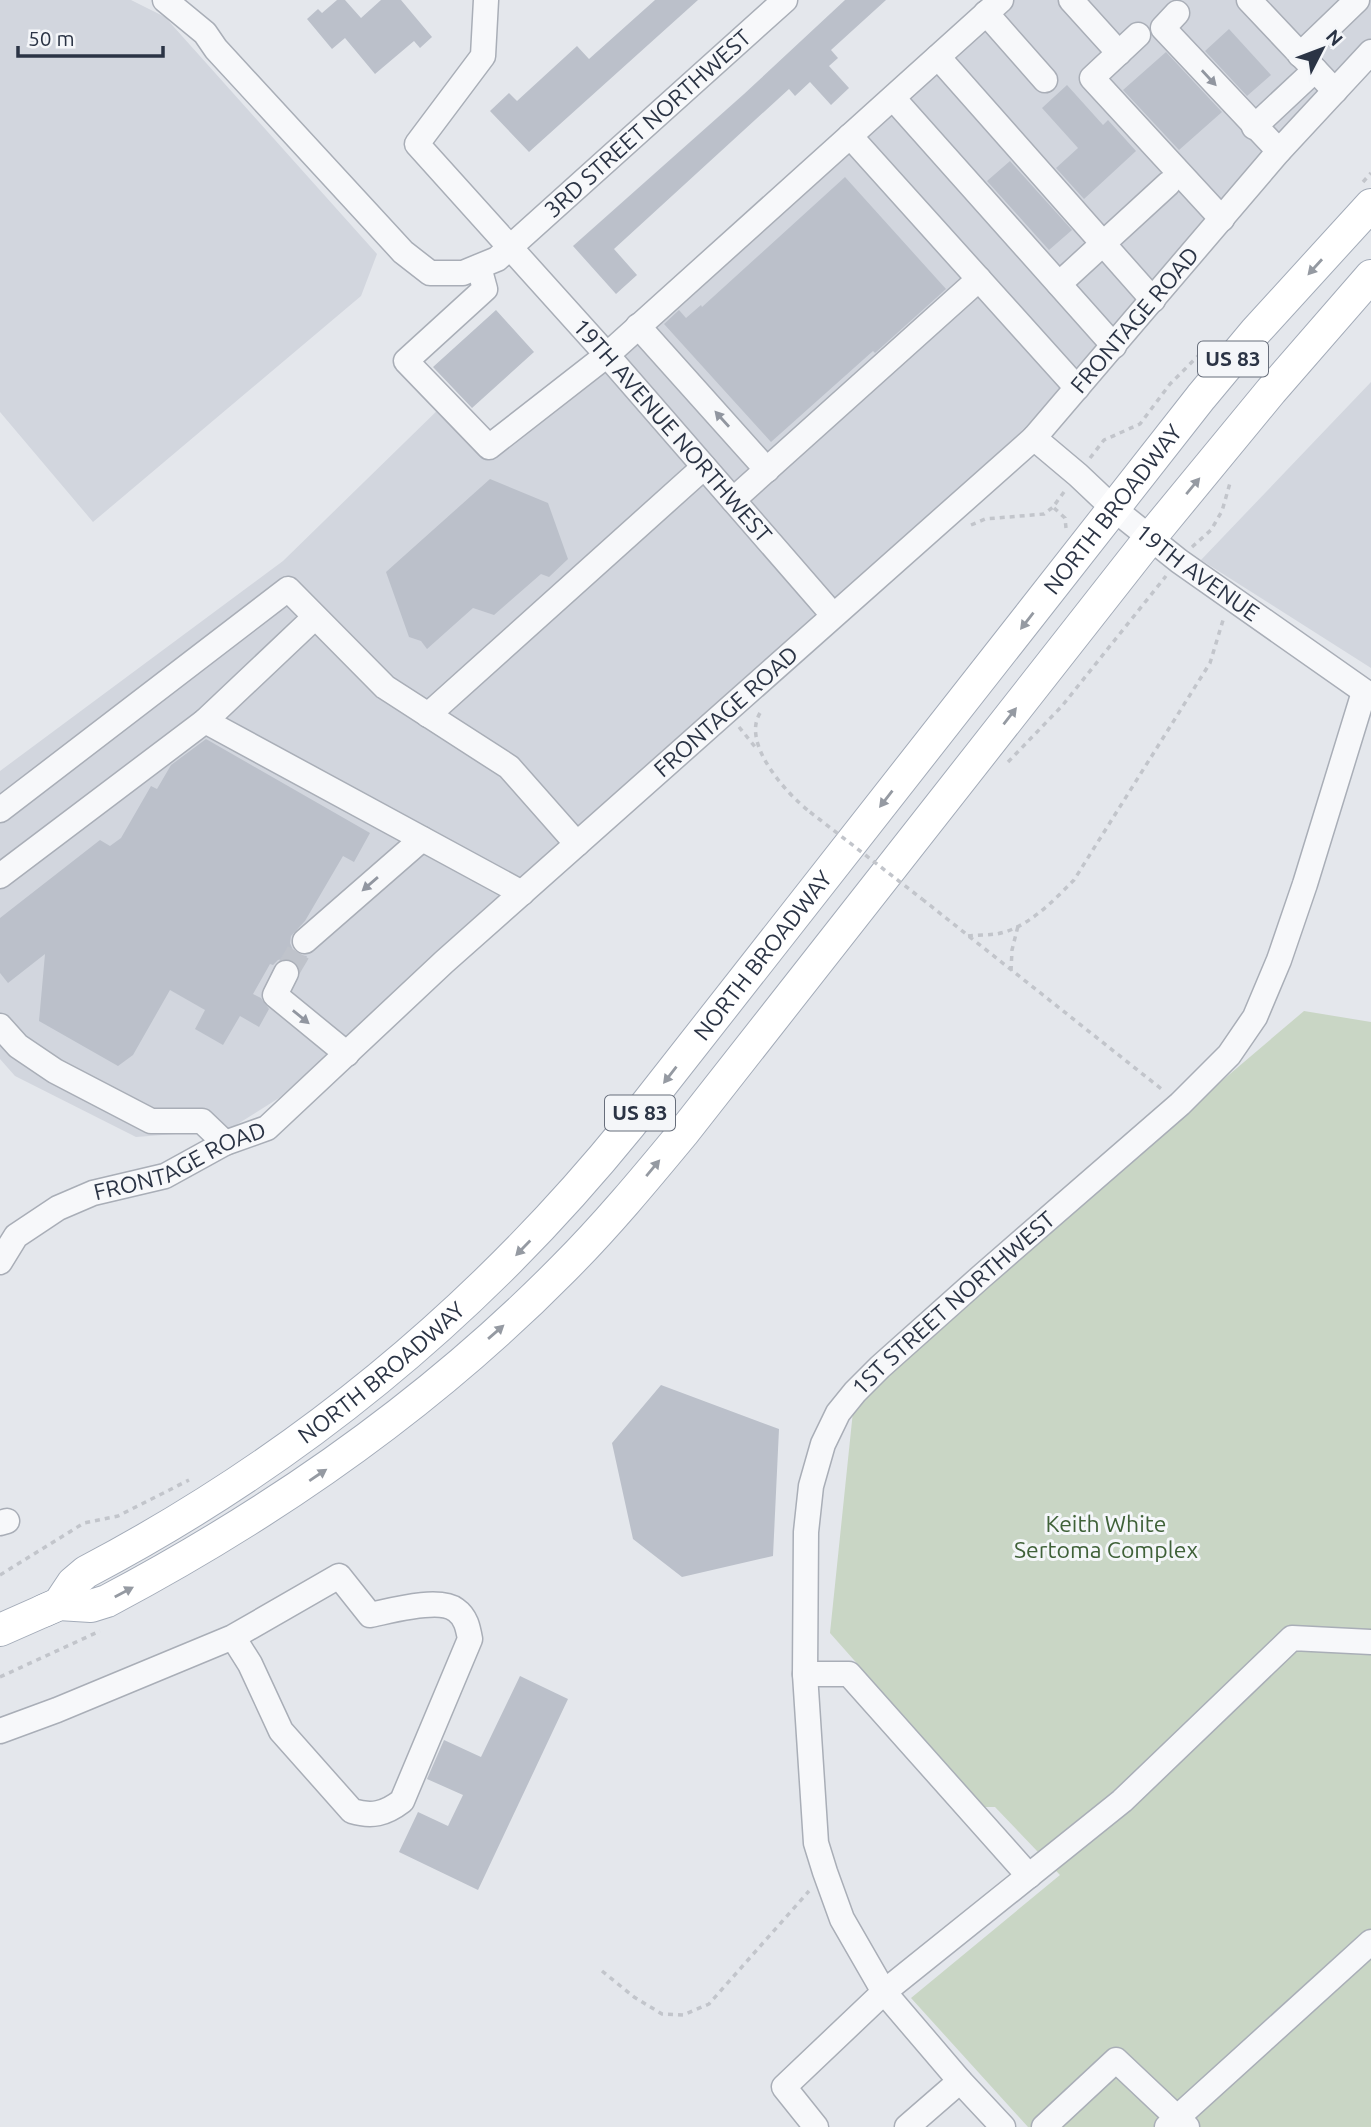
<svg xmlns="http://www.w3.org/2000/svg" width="1371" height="2127" font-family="Ubuntu,sans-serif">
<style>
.built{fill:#d2d6de}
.green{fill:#c9d6c5}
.building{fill:#bbc0ca}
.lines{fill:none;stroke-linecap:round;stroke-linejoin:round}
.minor-tunnel{stroke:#bfc3cb;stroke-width:24;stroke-dasharray:24 12;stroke-linecap:butt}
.minor-casing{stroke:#a9aeb7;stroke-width:27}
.major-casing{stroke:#a3abb8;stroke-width:34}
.path{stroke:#c2c5cb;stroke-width:3.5;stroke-dasharray:5 5;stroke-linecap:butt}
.minor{stroke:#f7f8fa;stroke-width:24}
.major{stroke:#fff;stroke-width:32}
.path-bridge{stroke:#c2c5cb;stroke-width:3.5;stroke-dasharray:5 5;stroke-linecap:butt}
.oneway{fill:#9196a0}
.oneway2{fill:#959aa2}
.labels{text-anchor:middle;stroke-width:6;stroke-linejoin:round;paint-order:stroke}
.shield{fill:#f4f6f9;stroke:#676e7b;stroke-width:2}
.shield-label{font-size:21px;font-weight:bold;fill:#2b3445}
.street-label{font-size:23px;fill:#2b3445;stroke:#f4f6f9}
.park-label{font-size:23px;fill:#3f6138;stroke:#f4f6f9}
</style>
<rect width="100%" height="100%" fill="#e4e7ec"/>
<path class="built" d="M0,0H131L165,17L377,254L361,296L93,522L0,412Z
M1003,0H1371V42L1053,403L1012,441L279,1098L228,1130L136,1137L15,1076L0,1059V771L283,561L445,403L488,448Z
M1371,382V668L1201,560Z"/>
<path class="green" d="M1304,1011L1371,1022V2127H1028L911,1998L1060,1875L995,1807H984L830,1633L855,1392Z"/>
<path class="building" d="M337,0H345L361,18L381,0H401L432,37L420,48L414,41L375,74L345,38L332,49L307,19L318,9L322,13Z
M655,0H698L529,152L490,111L509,93L517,101L577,46L589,59Z
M845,0H886L831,50L838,58L829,66L849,88L831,105L810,82L795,96L789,89L614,249L637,275L616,294L573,246L744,94Z
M1229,29L1271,75L1247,96L1205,51Z
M1166,52L1222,112L1179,150L1123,90Z
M1067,85L1103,125L1108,120L1136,151L1084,199L1056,168L1078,148L1042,108Z
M1010,161L1072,230L1049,250L987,181Z
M845,177L946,289L875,353L873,351L771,442L664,324L679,310L686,318L701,305L702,307Z
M496,310L534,352L472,408L433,367Z
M490,479L548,503L568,559L549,577L541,574L494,615L473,608L427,649L421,641L409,637L386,572Z
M206,739L370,833L354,862L343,856L305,921L291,936L290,943L293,950L300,955L307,956L300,968L293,960L286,958L278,960L273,965L270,964L253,994L261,998L269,1009L259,1027L240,1016L223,1045L195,1029L205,1010L170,990L133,1055L118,1066L39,1021L45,954L8,983L0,973V918L100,840L110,846L121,838L151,786L157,789L171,765Z
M661,1385L779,1429L773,1556L682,1577L633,1539L612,1443Z
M520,1676L568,1699L478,1890L399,1852L418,1812L448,1826L463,1795L427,1779L444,1740L481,1757Z"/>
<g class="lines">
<path class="minor-tunnel" d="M286,973L305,941"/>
<defs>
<g id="minor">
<path id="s1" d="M165,0L205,33L216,49L403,252L430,273H463L497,259L785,0"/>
<path id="s2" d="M486,0L483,56L417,144L607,355L833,615"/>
<path d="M1071,0L1119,53"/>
<path d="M1249,0L1335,91"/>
<path d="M986,13L1045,80"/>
<path d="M1177,13L1163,28L1279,151"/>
<path d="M1138,35L1092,78L1222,219"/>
<path d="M1300,55L1357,0"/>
<path d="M938,57L1153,300"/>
<path d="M893,98L1114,346"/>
<path d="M1254,127L1315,70"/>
<path d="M850,136L1077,388"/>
<path d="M479,267L485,289L406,361L489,447L607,355L1001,0"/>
<path d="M1059,284L1168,184"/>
<path d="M638,326L767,470"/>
<path id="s3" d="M1034,438L1078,475L1114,509L1179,561L1371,696"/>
<path d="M733,500L979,279"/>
<path d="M428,715L704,467"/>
<path d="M205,721L522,893"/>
<path d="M0,810L288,589L385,687L509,767L577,844"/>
<path d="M0,876L205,721L315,617"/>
<path d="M305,941L422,839"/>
<path d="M286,973L275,995L347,1054"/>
<path d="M0,1026L18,1046L55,1071L151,1121H202L225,1143"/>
<path id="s4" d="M0,1262L16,1236L58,1208L93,1193L165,1176L225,1143L267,1128L444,962L1034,438L1279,151L1371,52"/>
<path d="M0,1523L7,1521"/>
<path d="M805,1674H849L1029,1876"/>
<path d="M0,1731L57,1710L233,1637L339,1576L370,1615C390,1611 439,1597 456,1610C466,1617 468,1628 470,1639L402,1801C385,1814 372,1817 352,1811L281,1731L250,1664L233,1637"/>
<path d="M816,2127L784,2087L884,1992L1122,1801L1292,1638L1371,1642"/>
<path d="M907,2127L960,2081"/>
<path id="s5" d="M1003,2127L960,2081L884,1992L842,1919L825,1872L816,1843L805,1674L806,1532L811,1486L823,1444L838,1413L855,1392L880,1367L982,1276L1180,1104L1229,1055L1255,1017L1279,960L1305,884L1364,692"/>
<path d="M1044,2127L1116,2060L1187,2127"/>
<path d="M1167,2127L1371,1942"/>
</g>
<g id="major">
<path d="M43,1611L59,1604L91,1606L107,1601C275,1512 430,1404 564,1268C606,1226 645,1179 683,1133L1150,538L1271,391L1371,276"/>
<path id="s6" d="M0,1630L59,1604L73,1583L86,1572C297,1461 480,1310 630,1125L1201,397L1256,331L1371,205"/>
</g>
</defs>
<use href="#minor" class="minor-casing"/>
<use href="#major" class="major-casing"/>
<path class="path" d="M1363,182L1371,173
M1090,458L1104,440L1140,424L1170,384L1209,345
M1064,492L1053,507L1065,518L1066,528
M971,525L985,519L1044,514L1053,507
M1192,547L1211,530L1222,511L1230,483
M760,713C741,744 787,794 810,812
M739,727L756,748
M1008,762L1062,706L1166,576
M922,899L1164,1091
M968,936C977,935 987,935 996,934C1027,929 1053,901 1074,880L1210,663L1224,617
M1011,971L1012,950L1018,926
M0,1575L84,1523L118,1516L189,1480
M0,1677L100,1631
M602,1971L634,1997L662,2014L683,2015L709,2004L809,1891"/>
<use href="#minor" class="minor"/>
<use href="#major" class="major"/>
<path class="path-bridge" d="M810,812L922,899"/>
</g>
<defs><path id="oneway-solid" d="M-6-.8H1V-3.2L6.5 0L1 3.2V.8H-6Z" transform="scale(1.75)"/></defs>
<g class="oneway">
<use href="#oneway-solid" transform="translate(1209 78) rotate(47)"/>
<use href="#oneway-solid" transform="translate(722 419) rotate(-132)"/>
<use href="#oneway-solid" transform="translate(370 884) rotate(139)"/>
<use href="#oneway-solid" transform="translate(301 1017) rotate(39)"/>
</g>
<g class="oneway2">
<use href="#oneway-solid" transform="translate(1315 267) rotate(132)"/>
<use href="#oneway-solid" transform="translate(1193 486) rotate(-50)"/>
<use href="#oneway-solid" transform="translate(1027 621) rotate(128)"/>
<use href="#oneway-solid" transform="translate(1010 716) rotate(-52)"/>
<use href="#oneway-solid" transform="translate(886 799) rotate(128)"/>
<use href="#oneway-solid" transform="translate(670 1075) rotate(128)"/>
<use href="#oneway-solid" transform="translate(653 1168) rotate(-50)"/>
<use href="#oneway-solid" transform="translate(523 1248) rotate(134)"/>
<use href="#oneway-solid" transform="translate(496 1332) rotate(-41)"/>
<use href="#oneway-solid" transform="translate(318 1475) rotate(-34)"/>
<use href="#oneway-solid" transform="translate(124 1592) rotate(-28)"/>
</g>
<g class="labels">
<g class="shield">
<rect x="1198" y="341.5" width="70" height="35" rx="5"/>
<rect x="605" y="1095.5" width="70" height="35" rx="5"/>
</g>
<g class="shield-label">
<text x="1233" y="366">US 83</text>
<text x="640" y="1120">US 83</text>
</g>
<g class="street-label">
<text dy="8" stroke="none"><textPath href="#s1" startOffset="654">3RD STREET NORTHWEST</textPath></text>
<text dy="8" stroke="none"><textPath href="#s4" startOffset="1493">FRONTAGE ROAD</textPath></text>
<text dy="8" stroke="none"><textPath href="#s2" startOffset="550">19TH AVENUE NORTHWEST</textPath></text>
<text dy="8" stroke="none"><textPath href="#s6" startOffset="1598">NORTH BROADWAY</textPath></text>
<text dy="8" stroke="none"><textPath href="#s3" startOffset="212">19TH AVENUE</textPath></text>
<text dy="8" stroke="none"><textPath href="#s4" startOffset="926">FRONTAGE ROAD</textPath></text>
<text dy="8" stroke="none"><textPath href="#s6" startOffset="1031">NORTH BROADWAY</textPath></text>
<text dy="8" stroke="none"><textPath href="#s4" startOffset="212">FRONTAGE ROAD</textPath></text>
<text dy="8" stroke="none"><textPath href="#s5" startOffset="940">1ST STREET NORTHWEST</textPath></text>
<text dy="8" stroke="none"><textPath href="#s6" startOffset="464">NORTH BROADWAY</textPath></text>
</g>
<g class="park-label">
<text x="1106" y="1532">Keith White<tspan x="1106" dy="26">Sertoma Complex</tspan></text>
</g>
</g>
<g transform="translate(1322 49) rotate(48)" stroke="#f4f6f9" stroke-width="5" paint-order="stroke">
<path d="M0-5L12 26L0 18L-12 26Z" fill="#2b3445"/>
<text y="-10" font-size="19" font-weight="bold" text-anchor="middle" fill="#2b3445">N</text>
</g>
<path d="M18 46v10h145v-10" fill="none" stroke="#2b3445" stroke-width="3.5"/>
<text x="28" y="46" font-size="21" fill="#2b3445" stroke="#f4f6f9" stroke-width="5" paint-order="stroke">50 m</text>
</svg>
